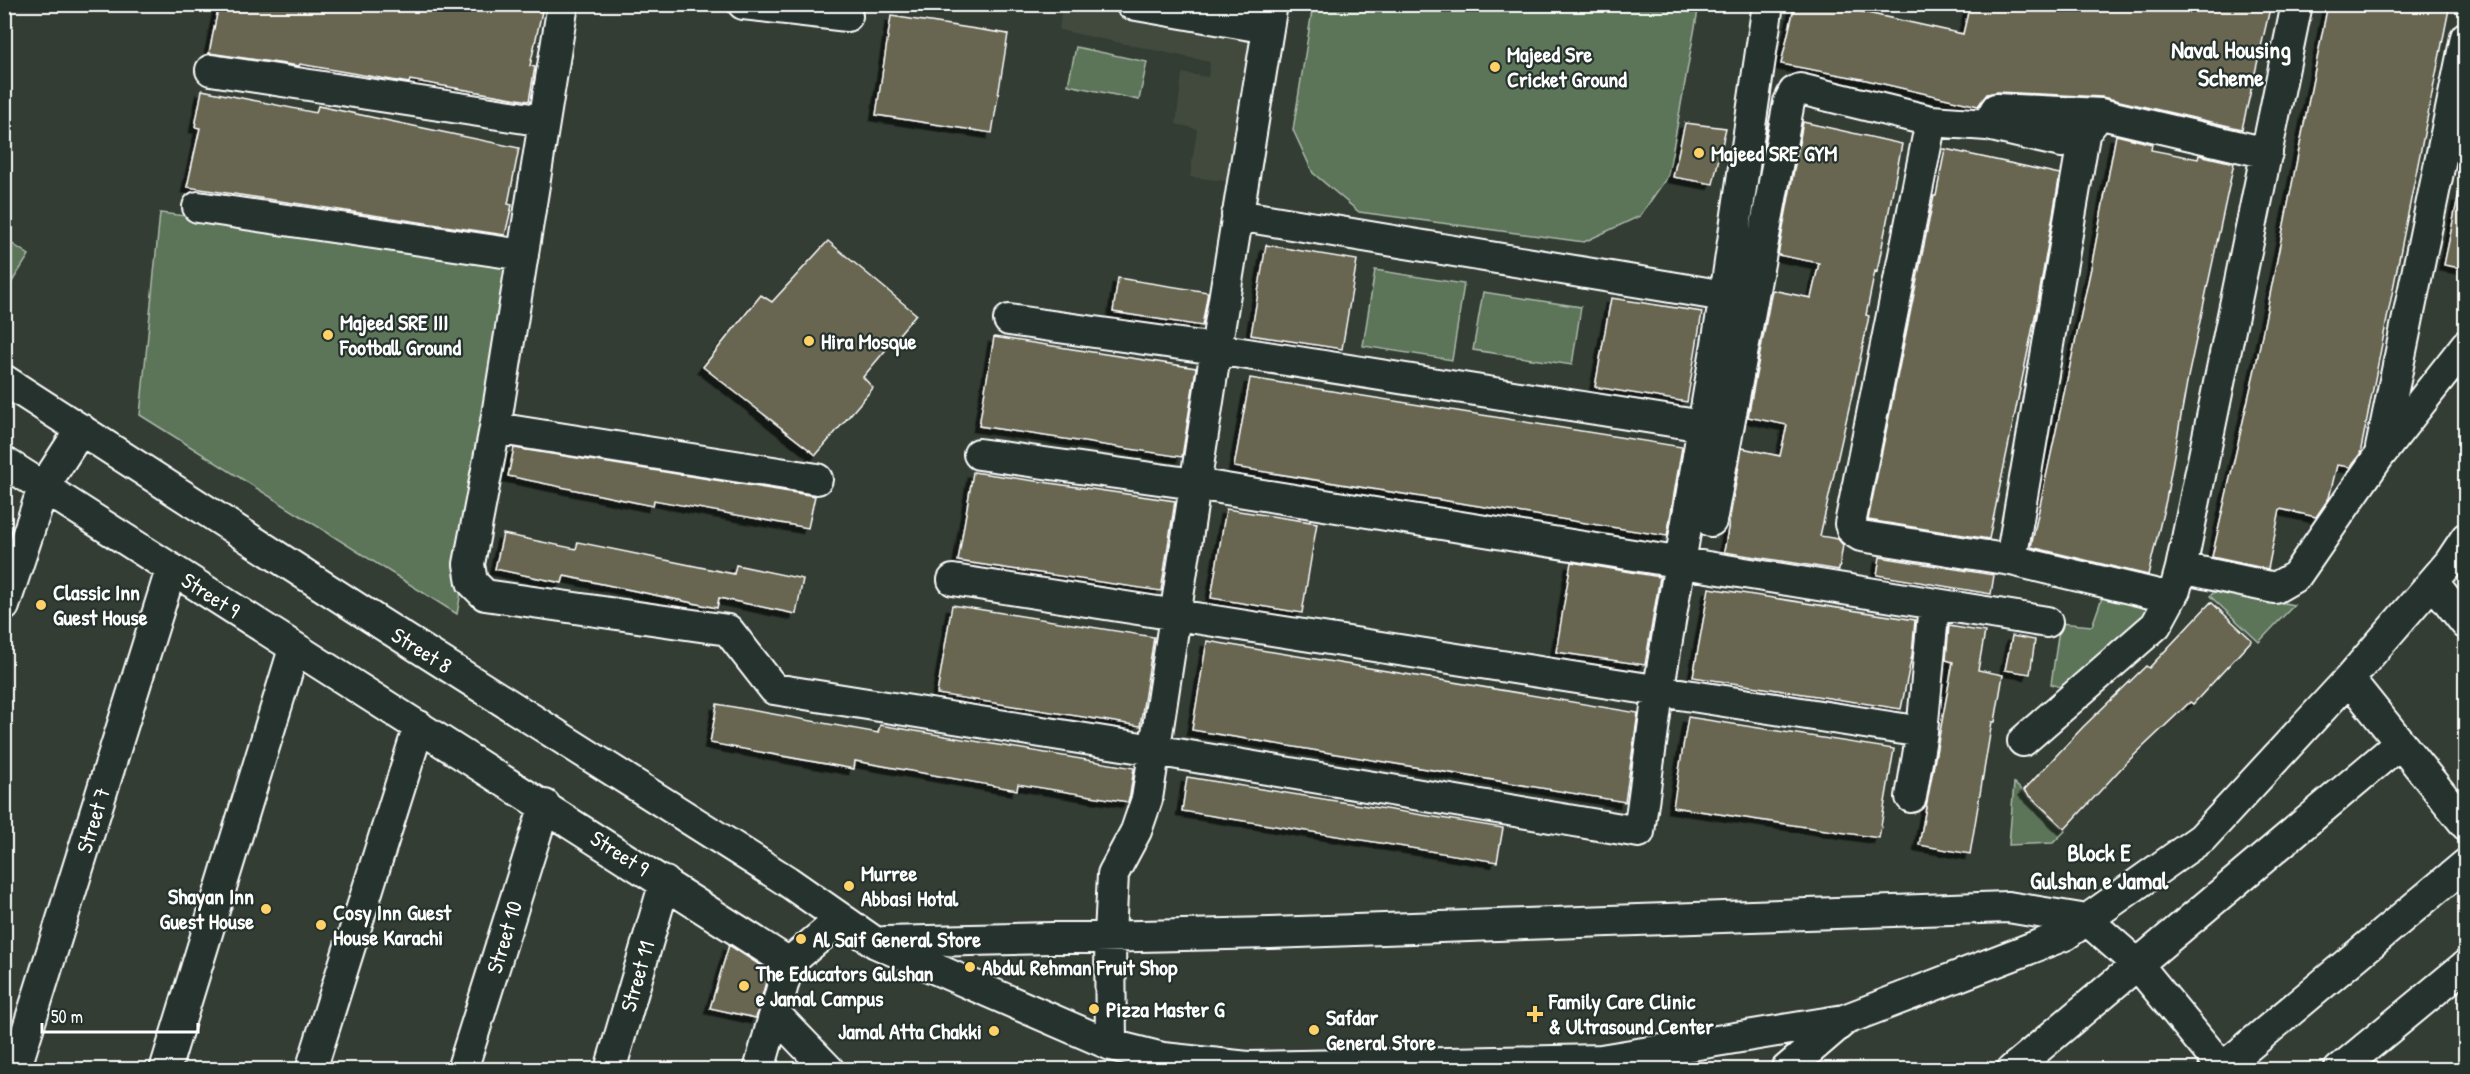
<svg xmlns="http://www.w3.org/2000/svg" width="2470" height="1074" font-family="'Patrick Hand',sans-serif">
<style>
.built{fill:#43493d}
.green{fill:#5b7459;stroke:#adbaac;stroke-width:1.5}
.building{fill:#676651;stroke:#fff;stroke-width:1.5;filter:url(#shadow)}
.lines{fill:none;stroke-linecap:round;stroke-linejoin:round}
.minor-casing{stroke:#fff;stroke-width:34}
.minor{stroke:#26332d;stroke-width:30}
.poi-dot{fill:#ffd166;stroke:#26332d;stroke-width:2}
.labels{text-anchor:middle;stroke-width:4.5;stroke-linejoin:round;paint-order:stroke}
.poi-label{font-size:22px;font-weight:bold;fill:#fff;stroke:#26332d;text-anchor:start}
.street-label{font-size:22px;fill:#fff;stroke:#26332d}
.neighbourhood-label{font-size:24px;font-weight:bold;fill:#fff;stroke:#26332d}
</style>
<defs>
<filter id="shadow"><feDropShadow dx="-5.5" dy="5.5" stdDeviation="0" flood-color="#0009"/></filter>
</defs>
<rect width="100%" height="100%" fill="#333d34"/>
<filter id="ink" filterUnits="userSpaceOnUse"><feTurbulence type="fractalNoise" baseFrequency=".0167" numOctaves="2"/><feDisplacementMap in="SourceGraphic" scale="12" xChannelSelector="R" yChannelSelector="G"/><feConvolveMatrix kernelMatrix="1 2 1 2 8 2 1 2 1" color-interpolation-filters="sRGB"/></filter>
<g filter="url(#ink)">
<path class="built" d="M1075,4L1258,34L1234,182L1190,177L1197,129L1176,124L1182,73L1208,77L1210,62L1059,30L1062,5Z"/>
<path class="green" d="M1313,5H1699L1668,176L1640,216L1584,242L1359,212L1313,173L1293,130Z
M1076,47L1147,62L1139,100L1068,85Z
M160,213L523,255L457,614L140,415Z
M5,239L29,255L5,293Z
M1375,270L1464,284L1452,360L1363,346Z
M1483,292L1581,307L1572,365L1473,350Z
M2216,590L2294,605L2259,642L2210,596Z
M2103,595L2152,608L2069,690L2051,684L2060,623L2092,626Z
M2014,783L2065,831L2053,843L2009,845Z"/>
<path class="building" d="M219,4H511L542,11L530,66L535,67L529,101L410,80L409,83L300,64L299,66L209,53Z
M1795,4H1818L1840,9V7L1963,34L1970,4H2271L2242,129L2102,97L1997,92L1987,94L1978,106L1862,79L1781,64Z
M2328,4H2450L2360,454L2350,467L2337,465L2329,498L2316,517L2280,509L2268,569L2212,557L2257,360Z
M891,16L1008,34L992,133L876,115Z
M202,90L316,113L318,106L519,148L508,204L512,205L505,235L187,187L200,128L195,127Z
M1803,122L1902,144L1877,272L1875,271L1866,315L1869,316L1861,355L1820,536L1838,539L1843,545L1839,570L1724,552L1742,448L1780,456L1787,425L1748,417L1772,290L1811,298L1819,263L1778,255Z
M1685,123L1726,128L1713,184L1673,177Z
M2116,135L2152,144L2151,150L2198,159L2199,155L2234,163L2188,377L2166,500L2148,575L2031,547L2091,268Z
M1945,149L2060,174L2037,307L1989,539L1868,520L1934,196H1936Z
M2458,197L2466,198V269L2444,265Z
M828,241L916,314L863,377L873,388L816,455L703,367L761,295L772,302Z
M1266,245L1357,260L1342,349L1251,335Z
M1118,278L1208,292L1202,326L1113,312Z
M1611,298L1702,312L1687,402L1595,387Z
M994,337L1196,368L1182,457L979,426Z
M1250,378L1682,447L1667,536L1234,467Z
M514,448L815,496L808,528L654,500L653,506L508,476Z
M973,472L1175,501L1161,591L958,561Z
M1226,509L1317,523L1302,613L1211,598Z
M503,534L576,549L578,542L734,574L736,565L803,579L796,614L719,598L717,608L564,576L562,583L495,569Z
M1880,557L1994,575L1991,594L1877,575Z
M1571,562L1660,577L1645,665L1556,652Z
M1709,588L1915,620L1912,655L1901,709L1693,677Z
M2211,602L2252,640L2193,704L2190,702L2126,763L2065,829L2024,790L2083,727L2146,666L2149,668Z
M952,605L1154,637L1140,726L937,694Z
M1949,626L1985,632L1978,670L2003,675L1995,722H1992L1970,854L1919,845L1953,662L1946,660Z
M2012,636L2035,640L2030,674L2005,670Z
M1207,641L1638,713L1625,802L1192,730Z
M717,704L878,733L880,725L1134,768L1130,795L1128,802L1018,784L1017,790L855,761L854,769L710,743Z
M1688,717L1894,749L1879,838L1673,807Z
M1187,777L1503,828L1497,862L1182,811Z
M729,945L769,971L756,1018L710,1008Z"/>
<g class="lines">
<defs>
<path id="minor" d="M563,4L495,428L469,564L472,582L485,595L728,630L774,689L1154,750L1639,832L1658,693L1725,296L1768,4
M743,4L847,16
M1131,4L1268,28
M211,70L544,121
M1931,121L1850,524L1853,531L1861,536L2011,560L2163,596L2175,590
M1987,125L2061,142C2078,140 2084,134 2094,121
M198,207L523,255
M1237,215L1725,296
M1009,320L1216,349L1703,426
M4,380L377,621L787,881L876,943L1111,1045L1163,1058L1248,1067L1601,1060L1844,1020L2065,935L2202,838L2349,679L2450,562L2466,538
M495,428L817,479
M2381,448L2466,37
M979,454L1195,484L2047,622
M4,462L789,963
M1711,521L1789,102L1794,92L1800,89L1931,121L1987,125L1996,109L2101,114L2267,153
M2011,560L2084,135
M2181,568L2297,4
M953,580L1922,732
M2433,582L2466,624
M4,606L43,488L81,429
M2349,679L2466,825
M2023,741L2156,625L2175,590L2181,568L2275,588L2296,576L2379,456L2466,345
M1911,797L1922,732L1934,604
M885,942L1270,933L2008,907L2087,920L2137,964L2224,1070
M789,963L841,919
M775,1014L829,1070
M1111,1045L1110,935L1113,874L1136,831L1147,799L1216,349L1272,4
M15,1070L171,570
M165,1070L294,649
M311,1070L419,726
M462,1070L545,805
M610,1070L665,882
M759,1070L789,963
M1786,1070L1843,1021
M2012,1070L2400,743
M2220,1070L2466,864
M2339,1070L2466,965"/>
</defs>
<use href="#minor" class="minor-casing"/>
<use href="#minor" class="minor"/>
</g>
</g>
<g class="poi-dot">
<circle cx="1495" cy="67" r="6"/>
<circle cx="1699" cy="153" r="6"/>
<circle cx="328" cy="335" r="6"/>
<circle cx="809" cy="341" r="6"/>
<circle cx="41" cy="605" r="6"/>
<circle cx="849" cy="886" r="6"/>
<circle cx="266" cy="909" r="6"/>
<circle cx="321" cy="925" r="6"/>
<circle cx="801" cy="939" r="6"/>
<circle cx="970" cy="967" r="6"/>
<circle cx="744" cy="986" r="6"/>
<circle cx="1094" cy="1009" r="6"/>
<path d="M1532 1005h6v6h6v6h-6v6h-6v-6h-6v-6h6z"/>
<circle cx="1314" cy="1030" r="6"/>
<circle cx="994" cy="1031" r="6"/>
</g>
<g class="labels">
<g class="poi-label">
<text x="1507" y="62">Majeed Sre<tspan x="1507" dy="25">Cricket Ground</tspan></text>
<text x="1711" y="161">Majeed SRE GYM</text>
<text x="340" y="330">Majeed SRE III<tspan x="340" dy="25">Football Ground</tspan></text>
<text x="821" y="349">Hira Mosque</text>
<text x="53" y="600">Classic Inn<tspan x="53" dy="25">Guest House</tspan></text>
<text x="861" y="881">Murree<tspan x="861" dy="25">Abbasi Hotal</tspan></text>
<text x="254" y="904" text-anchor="end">Shayan Inn<tspan x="254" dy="25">Guest House</tspan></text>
<text x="333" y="920">Cosy Inn Guest<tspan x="333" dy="25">House Karachi</tspan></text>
<text x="813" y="947">Al Saif General Store</text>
<text x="982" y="975">Abdul Rehman Fruit Shop</text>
<text x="756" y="981">The Educators Gulshan<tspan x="756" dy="25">e Jamal Campus</tspan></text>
<text x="1549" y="1009">Family Care Clinic<tspan x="1549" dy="25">&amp; Ultrasound Center</tspan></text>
<text x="1106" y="1017">Pizza Master G</text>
<text x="1326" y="1025">Safdar<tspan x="1326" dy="25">General Store</tspan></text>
<text x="982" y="1039" text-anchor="end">Jamal Atta Chakki</text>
</g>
<g class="street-label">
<text transform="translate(211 595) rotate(33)" y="8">Street 9</text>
<text transform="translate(422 650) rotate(32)" y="8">Street 8</text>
<text transform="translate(93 820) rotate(-73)" y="8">Street 7</text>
<text transform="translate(620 853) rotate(33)" y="8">Street 9</text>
<text transform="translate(504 937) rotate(-73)" y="8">Street 10</text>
<text transform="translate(637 976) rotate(-74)" y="8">Street 11</text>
</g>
<g class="neighbourhood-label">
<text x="2231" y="58">Naval Housing<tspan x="2231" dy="28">Scheme</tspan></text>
<text x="2099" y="861">Block E<tspan x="2099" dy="28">Gulshan e Jamal</tspan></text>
</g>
</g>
<rect width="2470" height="1074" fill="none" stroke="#26332d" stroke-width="24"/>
<rect x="12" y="12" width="2446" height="1050" fill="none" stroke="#fff" stroke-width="2" filter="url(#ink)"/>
<path d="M42 1023v9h156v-9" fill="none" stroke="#ffffff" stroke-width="3"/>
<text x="51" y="1023" font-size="18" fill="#ffffff" stroke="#26332d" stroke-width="4.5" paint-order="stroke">50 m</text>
</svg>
